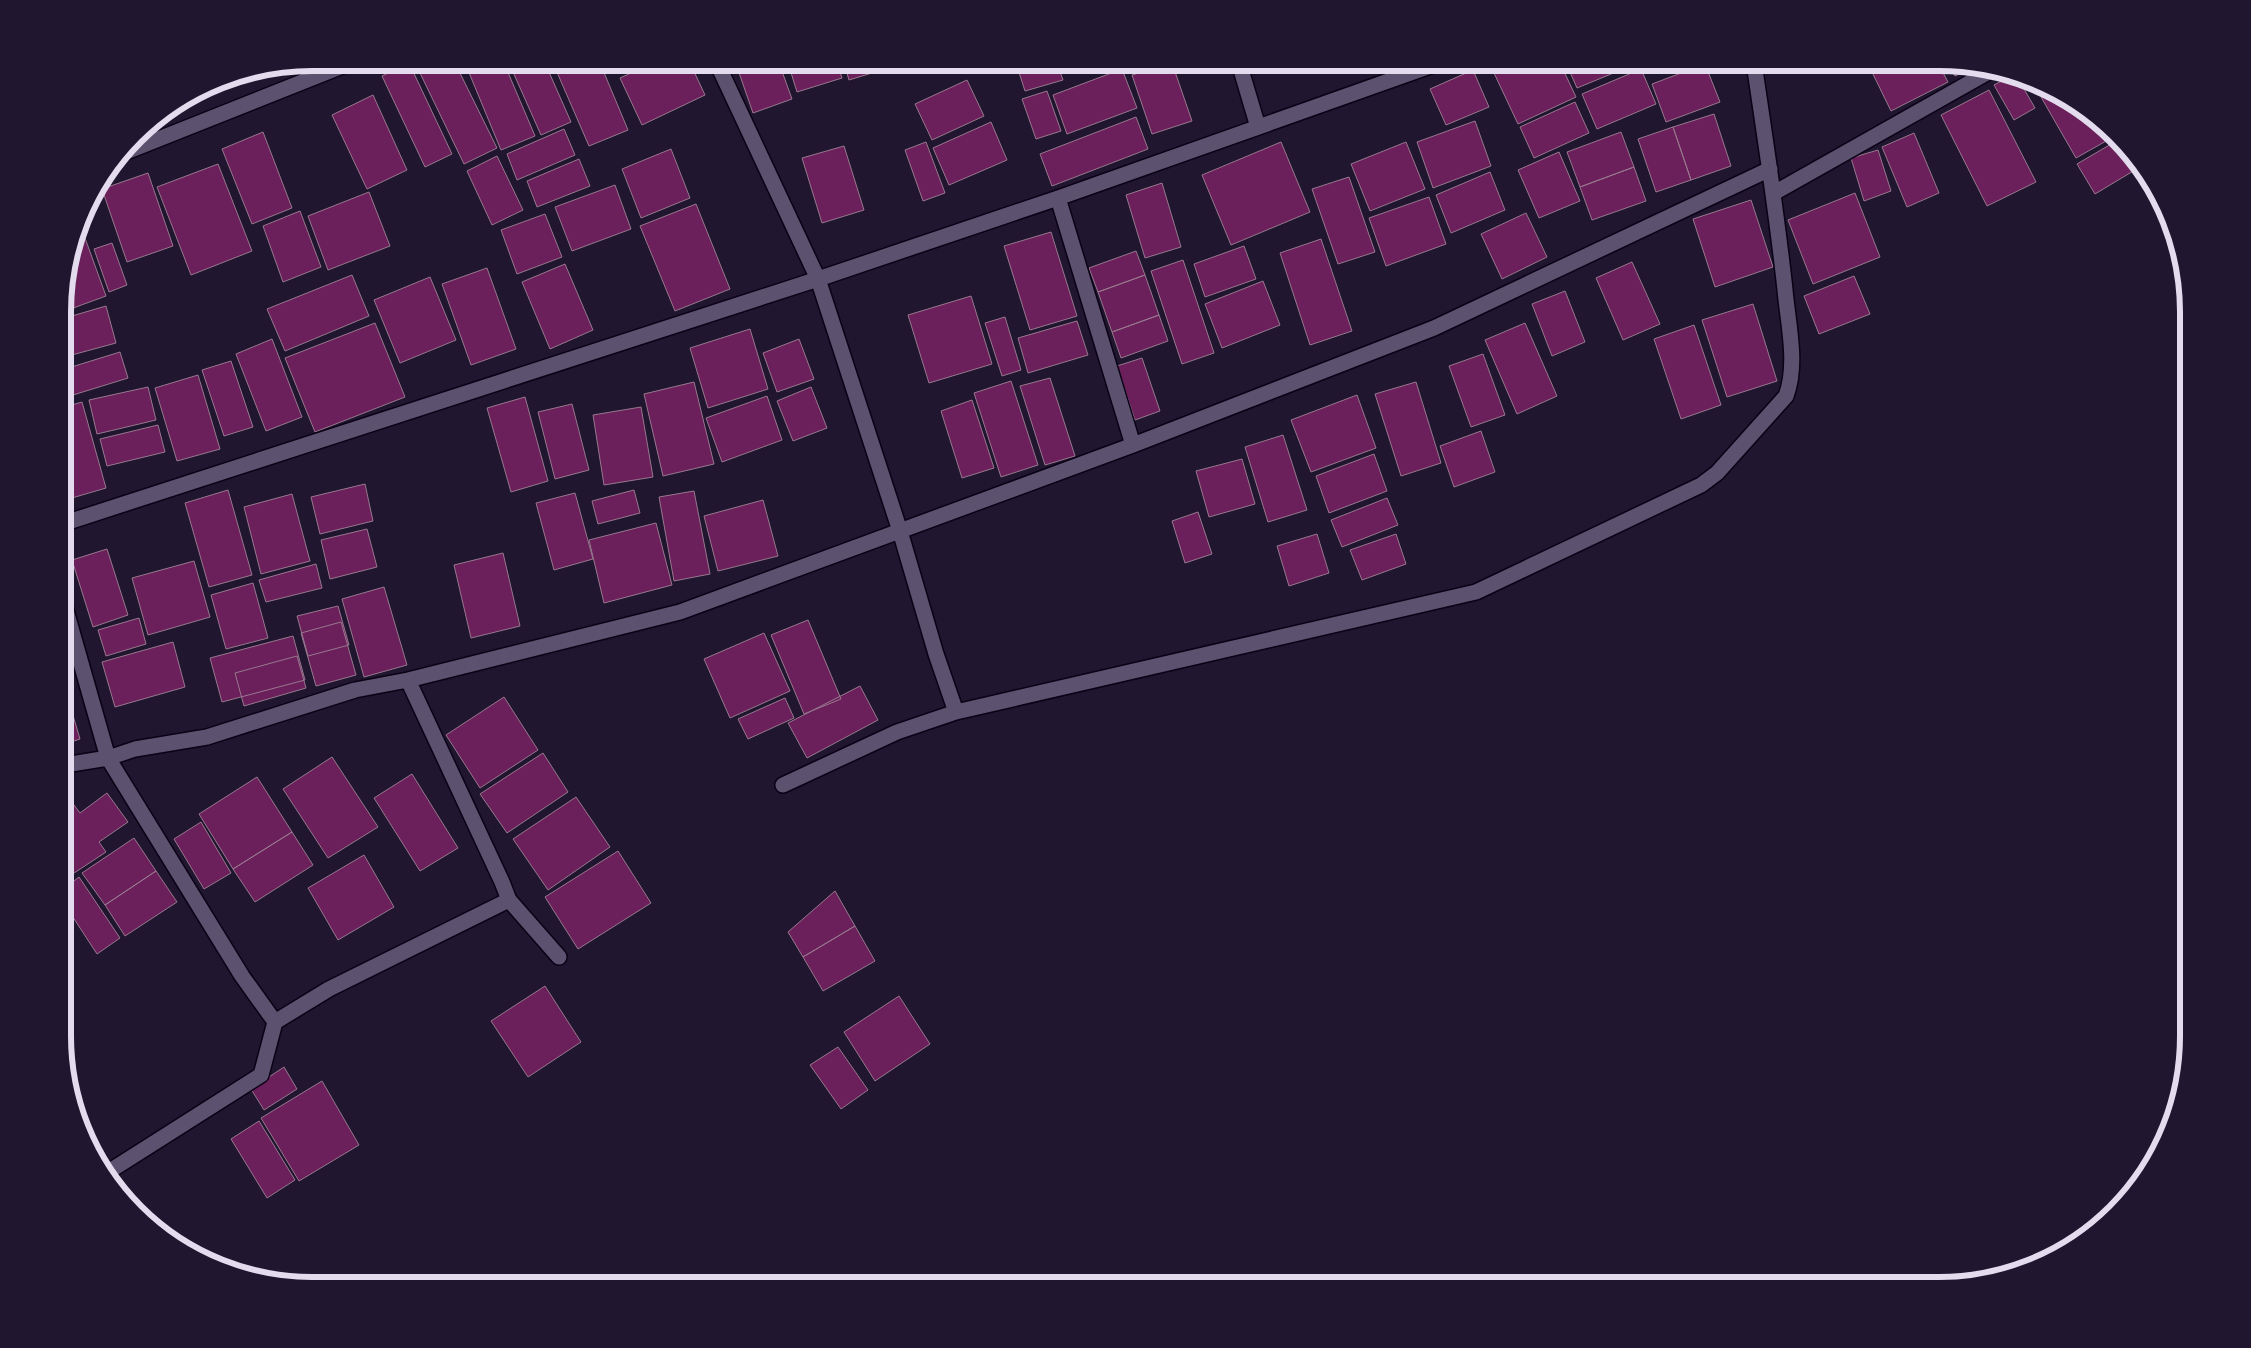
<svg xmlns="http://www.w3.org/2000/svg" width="2251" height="1348" font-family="'Alegreya Sans',sans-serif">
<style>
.building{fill:#6c205b;stroke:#97788e}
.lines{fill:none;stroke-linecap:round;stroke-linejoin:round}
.street-casing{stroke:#0a0216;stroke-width:18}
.street{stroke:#5c516f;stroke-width:15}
.rim{fill:none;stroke:#e3dcee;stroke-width:6}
</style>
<rect width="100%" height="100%" fill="#20162f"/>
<path class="building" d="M409,63L452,154L425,167L382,76Z
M441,63H455L497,148L464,164L420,73Z
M465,63H504L535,136L501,150Z
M509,63H545L571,122L541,135Z
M553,63H600L628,130L589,146Z
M608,63H637L612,73Z
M653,63H690L705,95L642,125L620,78Z
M750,63H779L792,99L753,113L737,67Z
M788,63H837L842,78L797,92Z
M844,63H884L885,69L849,80Z
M1016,63H1057L1063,80L1025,91Z
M1065,63H1103L1069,73Z
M1172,63L1192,121L1152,134L1132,75Z
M1518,63H1560L1576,97L1518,124L1494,73Z
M1566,63H1638L1577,88Z
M1867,63H1881L1870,68Z
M1881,63H1938L1948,82L1891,111L1870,68Z
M1705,64L1720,102L1666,122L1652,84Z
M1949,64L1974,67L1955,76Z
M286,68L273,74L271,71Z
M1122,69L1137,108L1067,134L1053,95Z
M1641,69L1656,104L1597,129L1582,94Z
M1473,70L1489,107L1446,125L1430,89Z
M2013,75L2017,77L2035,108L2014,120L1994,85Z
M967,80L984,116L932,140L915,104Z
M2025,80L2040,86L2032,91Z
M1989,90L2036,182L1987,206L1941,115Z
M1047,91L1061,131L1036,139L1022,99Z
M2051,91L2064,96L2115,136L2076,158L2041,97Z
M373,95L407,170L367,189L332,115Z
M1575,102L1589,133L1534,158L1520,127Z
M1714,114L1731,166L1691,180L1673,127Z
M1136,117L1148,149L1052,186L1040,154Z
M1475,121L1491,166L1433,188L1417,142Z
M991,122L1007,160L949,185L933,148Z
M1673,127L1691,180L1656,192L1638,139Z
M564,129L575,155L517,180L507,154Z
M263,132L292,208L252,224L222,149Z
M1621,132L1634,167L1580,187L1567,152Z
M1914,133L1939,193L1907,207L1882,147Z
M2118,140L2140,167L2095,194L2077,164Z
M926,142L945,193L923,201L905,150Z
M1281,142L1310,212L1231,245L1202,175Z
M1406,142L1425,189L1370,211L1351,164Z
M844,146L864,210L822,223L802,158Z
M671,149L690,198L641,218L622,169Z
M1878,150L1891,191L1864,201L1851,158Z
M1559,152L1580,201L1539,218L1518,170Z
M497,156L523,210L492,225L467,171Z
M579,159L590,186L537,207L527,181Z
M218,164L252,251L191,275L157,187Z
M1634,167L1646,201L1592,220L1580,187Z
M1490,172L1505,210L1451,233L1436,195Z
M148,173L173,246L127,262L102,189Z
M1349,177L1375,252L1338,264L1312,189Z
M1162,183L1181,247L1145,258L1126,195Z
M615,185L631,229L572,251L555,207Z
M369,192L390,246L328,270L308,216Z
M1855,193L1880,257L1813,284L1788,220Z
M1429,197L1446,244L1386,266L1369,218Z
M1751,200L1773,267L1715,287L1693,219Z
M696,204L730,289L675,311L640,226Z
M300,211L321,267L283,282L263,226Z
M1526,213L1547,257L1502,279L1481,234Z
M545,214L562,257L517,274L501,230Z
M81,227L106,296L65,311V280Z
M1051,232L1077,316L1030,330L1004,246Z
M1321,239L1352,331L1310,345L1280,253Z
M112,243L127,285L109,292L94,249Z
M1244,246L1256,279L1205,297L1194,264Z
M1136,251L1145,275L1098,292L1089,268Z
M1183,260L1214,353L1182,364L1151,271Z
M1632,262L1660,324L1623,340L1596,278Z
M565,264L593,330L550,349L522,282Z
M487,268L516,349L471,365L442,284Z
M352,275L369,316L285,351L267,309Z
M1145,275L1159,315L1112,332L1098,292Z
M1854,276L1870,314L1819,334L1804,296Z
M430,277L456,340L400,363L374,300Z
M1263,281L1280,325L1222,348L1205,304Z
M1565,291L1585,342L1552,356L1532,304Z
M971,296L992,364L929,383L908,315Z
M1753,304L1777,381L1727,397L1702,320Z
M106,306L116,343L68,356L65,344V318Z
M1159,315L1168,341L1121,358L1112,332Z
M1005,317L1021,370L1002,376L985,323Z
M1077,321L1088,355L1028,373L1018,338Z
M375,323L405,397L315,432L285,358Z
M1525,323L1557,396L1517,414L1485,340Z
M1694,325L1721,405L1681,419L1654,339Z
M750,329L768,389L708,408L690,348Z
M272,339L302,417L266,431L236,354Z
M799,339L814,379L777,392L763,353Z
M120,352L128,378L73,395L65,369Z
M1483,354L1505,415L1471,427L1449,366Z
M1142,358L1160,411L1135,420L1117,366Z
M231,361L253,427L224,436L202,370Z
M198,375L220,449L177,461L155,388Z
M1050,378L1075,456L1045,465L1020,386Z
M1011,381L1038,465L1001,477L974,393Z
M694,382L714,464L663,476L644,394Z
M1416,382L1441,463L1401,476L1375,394Z
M148,387L156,420L97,434L89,400Z
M811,387L827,428L793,441L777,401Z
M1357,395L1376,448L1311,472L1291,420Z
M767,396L782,440L722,462L706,418Z
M525,397L548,481L511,492L487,408Z
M972,400L994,468L962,478L941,411Z
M82,402L106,488L65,500V407Z
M572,404L589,470L555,479L538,412Z
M641,407L653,477L604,485L593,415Z
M158,425L165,452L107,466L100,439Z
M1481,431L1495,472L1454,487L1440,446Z
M1283,435L1307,510L1268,522L1245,447Z
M1374,454L1387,491L1329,513L1316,476Z
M1242,459L1255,504L1209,517L1196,471Z
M365,484L373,521L320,534L311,497Z
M228,490L252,575L209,587L185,503Z
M634,490L640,513L598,524L592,501Z
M694,491L710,574L674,581L659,497Z
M575,493L593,559L554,570L536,503Z
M292,494L310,561L261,574L244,507Z
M1387,498L1398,525L1342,547L1331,520Z
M763,500L778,556L718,571L704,516Z
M1198,512L1212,554L1185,563L1172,521Z
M656,523L672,585L604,603L589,540Z
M367,529L377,567L330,579L321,540Z
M1317,534L1329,573L1289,586L1277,546Z
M1396,534L1406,564L1362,580L1350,550Z
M107,549L128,615L93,627L72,560Z
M503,553L520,626L471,638L454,565Z
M194,561L210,617L148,635L132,578Z
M316,564L322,588L266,602L259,580Z
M253,583L268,638L226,649L211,595Z
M384,587L407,665L364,677L342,599Z
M338,606L349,645L308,656L297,616Z
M139,618L146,644L106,656L98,630Z
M808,620L841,699L804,714L771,635Z
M341,622L356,675L316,686L301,633Z
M764,633L790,691L730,718L704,659Z
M293,636L305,680L222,702L210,658Z
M173,642L185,687L115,707L102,662Z
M297,656L306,688L244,706L235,673Z
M65,667L73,697L65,700Z
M860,686L878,720L807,758L788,723Z
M504,697L538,750L480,788L446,735Z
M785,698L794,718L748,739L738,719Z
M69,702L80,739L65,744V703Z
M543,753L568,792L507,833L480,794Z
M332,757L378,827L328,858L283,789Z
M412,774L458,848L420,871L374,798Z
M257,777L292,832L233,869L199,814Z
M107,793L128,822L99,842L106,852L65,879V811L74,805L80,813Z
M576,797L610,847L548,890L513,839Z
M201,822L231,873L204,889L174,839Z
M292,832L313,865L255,902L233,869Z
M134,838L156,871L105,905L82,873Z
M618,851L651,903L578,949L545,897Z
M364,855L394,907L338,940L308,888Z
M156,871L177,902L125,936L105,905Z
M79,877L120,938L97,954L65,905V888Z
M835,891L855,926L803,957L788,932Z
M855,926L875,961L823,991L803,957Z
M545,986L581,1042L528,1077L491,1021Z
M899,996L930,1044L875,1081L844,1032Z
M838,1047L868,1090L841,1109L810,1065Z
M284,1067L297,1089L264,1110L251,1089Z
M322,1081L359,1145L299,1181L261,1118Z
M259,1121L295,1180L267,1198L231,1139Z"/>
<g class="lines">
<defs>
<path id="street" d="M717,63L818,279L900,531L936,654L956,712L897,732L783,785
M1239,63L1258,127
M126,152L350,63
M1774,193L1992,70
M1058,198L1133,445
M65,523L818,279L1058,198L1439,63
M65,607L108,758L242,976L275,1022L261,1075L105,1174
M956,712L1476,592L1701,485L1717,473L1786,396C1798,364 1788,324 1785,290C1777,214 1765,138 1754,63
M65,765L108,758L135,749L207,737L355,690L408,680L680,612L1133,445L1434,328L1770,169
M509,900L559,957
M275,1022L329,989L509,900L502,882L408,680"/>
</defs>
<use href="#street" class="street-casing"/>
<use href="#street" class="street"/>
</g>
<path d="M0 0H2251V1348H0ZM312 71H1939A241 241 0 0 1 2180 312V1036A241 241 0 0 1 1939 1277H312A241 241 0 0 1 71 1036V312A241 241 0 0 1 312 71Z" fill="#20162f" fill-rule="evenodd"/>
<path class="rim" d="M312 71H1939A241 241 0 0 1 2180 312V1036A241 241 0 0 1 1939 1277H312A241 241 0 0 1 71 1036V312A241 241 0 0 1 312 71Z"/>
</svg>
